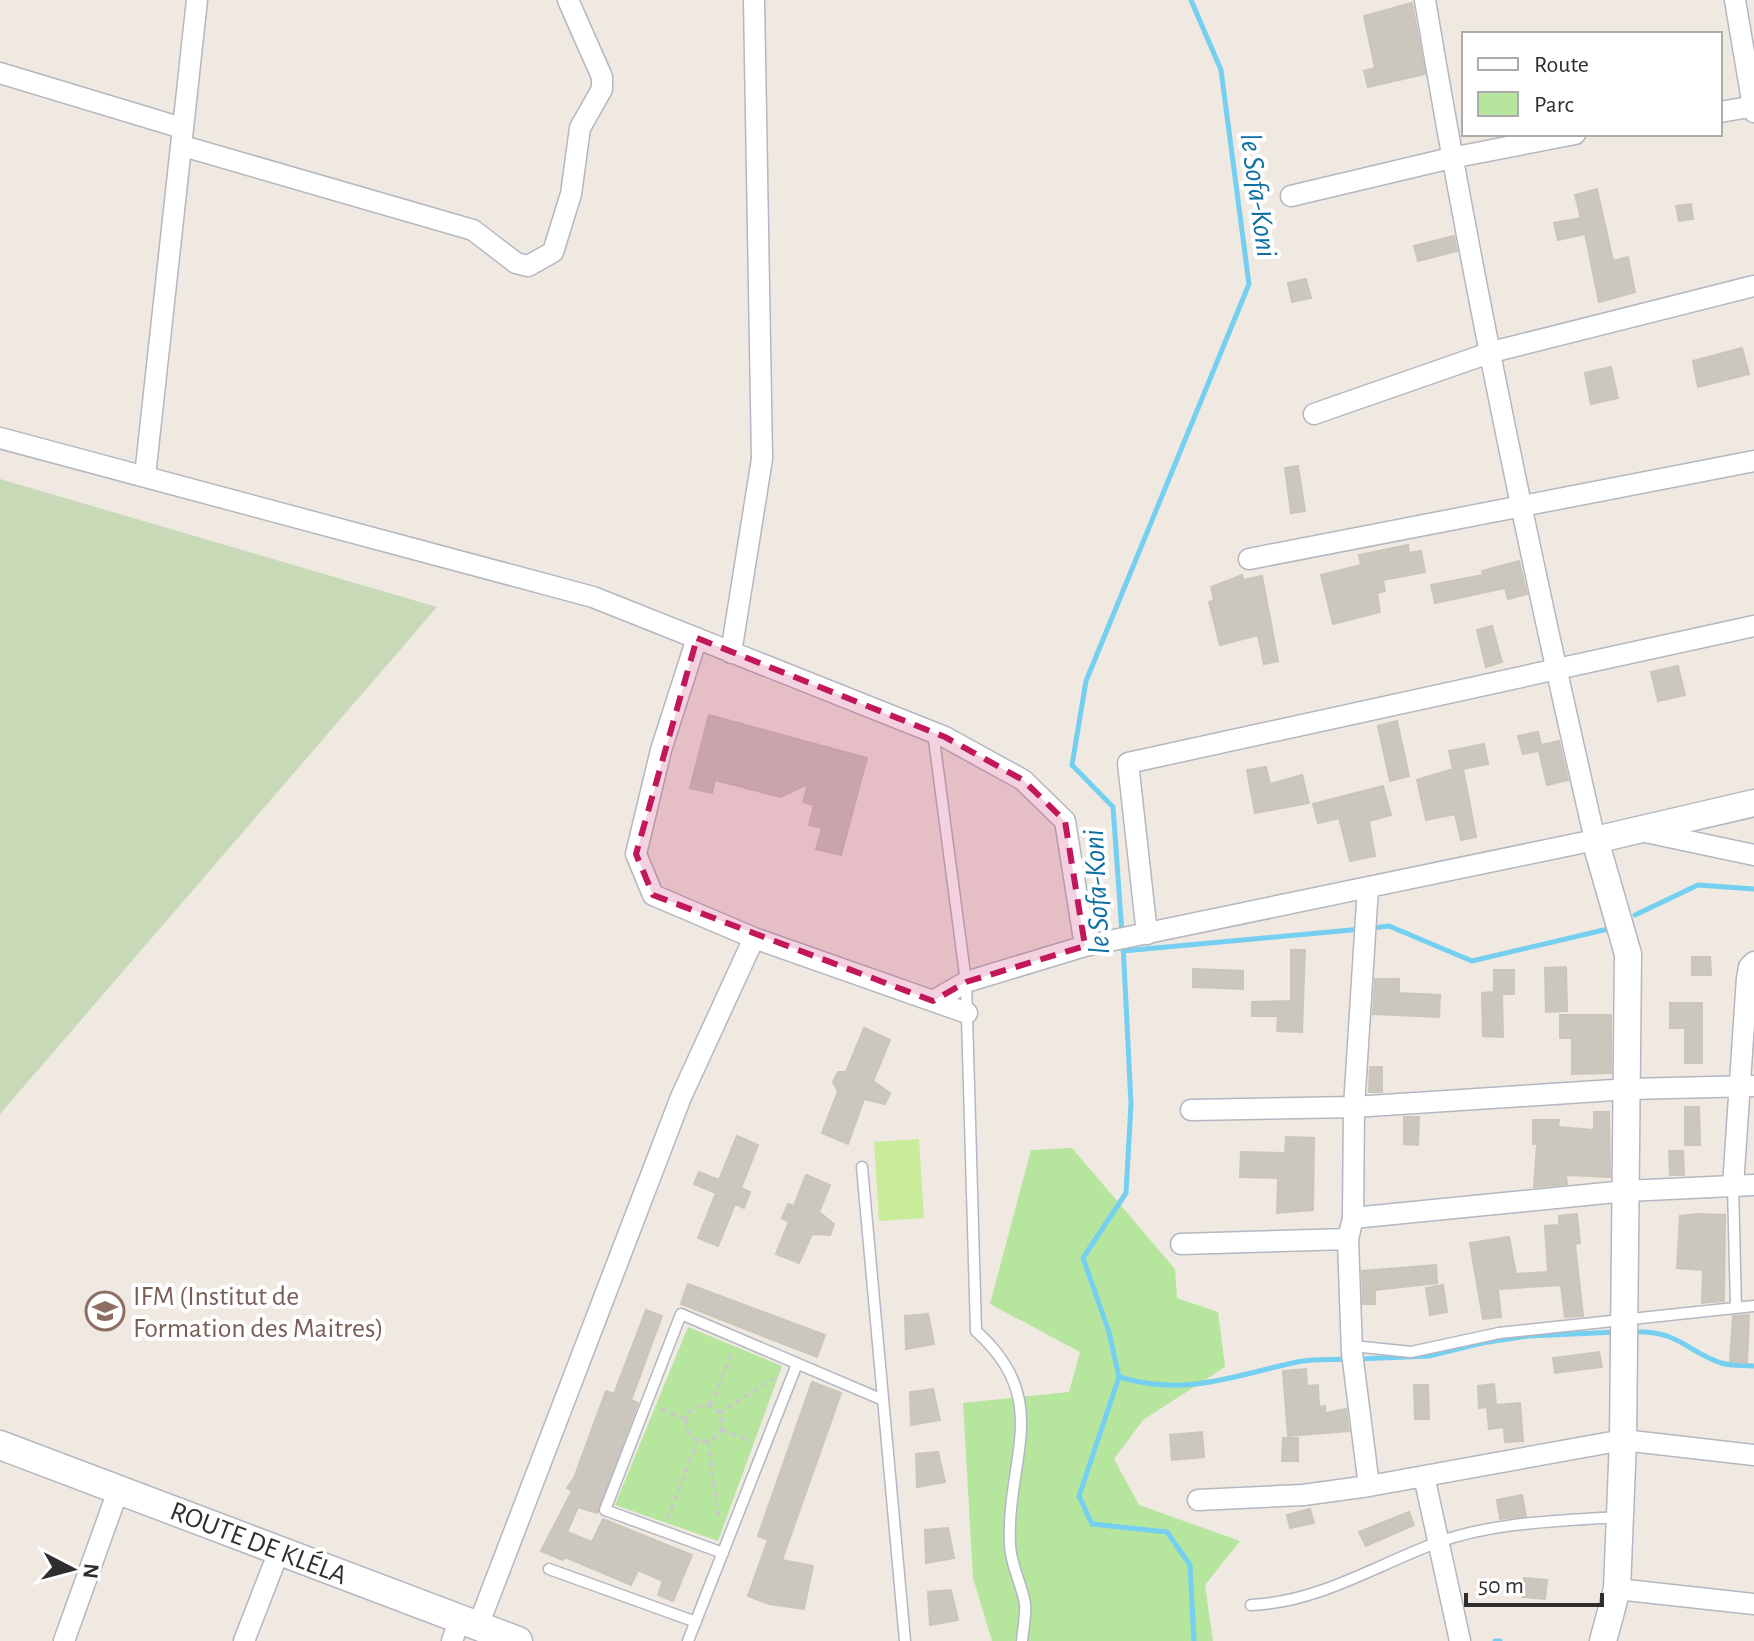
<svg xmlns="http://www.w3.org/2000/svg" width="1754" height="1641" font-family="'Alegreya Sans',sans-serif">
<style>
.green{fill:#b6e59e}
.cemetery{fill:#c8d9b8}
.pitch{fill:#c9ec9a}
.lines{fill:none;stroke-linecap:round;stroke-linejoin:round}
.stream{stroke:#75cff0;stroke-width:5}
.building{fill:#cbc7bf;stroke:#cbc5ba;stroke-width:2}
.service-casing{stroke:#b4b7c1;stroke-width:13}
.minor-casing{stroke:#b4b7c1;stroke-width:23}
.tertiary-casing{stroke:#b4b7c1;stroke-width:29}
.secondary-casing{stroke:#b4b7c1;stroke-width:31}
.path{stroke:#c9c9c9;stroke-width:3;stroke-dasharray:6 4;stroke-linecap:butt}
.service{stroke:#fff;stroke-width:10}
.minor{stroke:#fff;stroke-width:20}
.tertiary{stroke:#fff;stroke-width:26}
.secondary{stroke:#fff;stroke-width:28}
.marked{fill:#c2185b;fill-opacity:0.2;stroke:#c2185b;stroke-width:6;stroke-dasharray:16 10;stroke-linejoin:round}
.labels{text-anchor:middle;stroke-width:8;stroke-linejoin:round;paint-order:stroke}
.education-label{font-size:28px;fill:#785e54;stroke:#fff;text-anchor:start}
.street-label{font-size:28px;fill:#2e2e2e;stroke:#fff}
.water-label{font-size:30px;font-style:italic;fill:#0d6fa3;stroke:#fff}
</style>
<rect width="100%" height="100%" fill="#efe9e1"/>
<path class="green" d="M1072,1148L1175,1269L1177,1298L1218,1312L1225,1367L1143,1420L1114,1459L1139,1505L1240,1541L1205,1585L1213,1641H992L973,1578L963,1403L1069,1392L1080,1352L990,1304L1031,1150Z
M688,1327L782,1366L718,1541L615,1505Z"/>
<path class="cemetery" d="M0,479L437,607L0,1114Z"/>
<path class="pitch" d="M919,1139L924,1218L879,1221L874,1142Z"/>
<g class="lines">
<path class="stream" d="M1635,915L1698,885L1754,889
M1372,928L1389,926L1472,961L1608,929
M1122,933L1113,807L1072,765L1086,681L1249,284L1221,70L1191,0
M1123,943L1131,1104L1126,1193L1083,1258L1109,1332L1119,1377L1079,1496L1092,1524L1167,1532L1190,1565L1194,1641
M1123,951L1362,929
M1631,1332C1679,1330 1684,1350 1721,1363C1731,1366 1744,1365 1754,1366
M1357,1359L1429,1356L1482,1343L1528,1336L1617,1332
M1119,1377C1186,1397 1232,1376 1297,1362C1313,1359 1331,1360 1347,1359
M1495,1641H1500"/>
</g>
<path class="building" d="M1412,3L1425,74L1368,87L1364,71L1375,68L1364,16Z
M1597,189L1613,261L1628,257L1635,292L1599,302L1585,234L1558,240L1554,223L1581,218L1575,195Z
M1691,204L1693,219L1679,221L1676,206Z
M1454,236L1457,251L1418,261L1414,246Z
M1306,279L1311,298L1292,302L1288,283Z
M1742,348L1749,374L1698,387L1693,361Z
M1611,367L1618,398L1591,404L1585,373Z
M1298,466L1305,511L1291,513L1285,468Z
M1408,545L1409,553L1421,551L1425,572L1383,580L1385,591L1377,593L1380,612L1333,624L1321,575L1361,565L1359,555Z
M1519,561L1527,594L1508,599L1505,588L1435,603L1431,585L1483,575L1482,571Z
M1242,575L1243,580L1262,576L1278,661L1264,664L1258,635L1220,645L1209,602L1214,600L1211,587Z
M1492,626L1502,662L1486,667L1477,630Z
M1678,666L1685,695L1658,701L1651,672Z
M709,715L867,758L841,855L816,849L822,828L809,825L814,805L803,802L808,784L781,797L715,780L712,793L690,788Z
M1397,721L1409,776L1390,781L1378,726Z
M1538,732L1541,745L1559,741L1568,780L1547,785L1539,751L1523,754L1518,736Z
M1484,744L1488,764L1463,769L1476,837L1461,840L1455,814L1426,820L1417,780L1453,769L1449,751Z
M1266,767L1270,784L1302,775L1309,803L1255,813L1247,770Z
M1383,786L1391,815L1369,821L1375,856L1350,861L1339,818L1318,823L1313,804Z
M1291,950H1305L1302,1032L1277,1031L1278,1016H1252V1002L1291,1001Z
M1692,957H1710L1711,975H1692Z
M1566,967L1567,1011L1546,1012L1545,968Z
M1193,969L1243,971V989L1193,987Z
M1494,970H1514V994H1502L1503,1037L1483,1036L1482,993L1494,992Z
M1375,979H1399V993L1440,995L1439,1017L1373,1014Z
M1670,1003H1702V1063H1685V1028H1670Z
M1560,1015H1611V1073L1572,1074V1038H1560Z
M864,1028L890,1040L873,1081L890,1093L885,1104L864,1099L848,1144L822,1133L838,1091L833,1082L838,1072H846Z
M1370,1067H1382V1092H1369Z
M1685,1107H1699L1700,1145H1685Z
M1594,1112H1609L1610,1177L1566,1175L1567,1184L1534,1187L1537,1144H1533V1120H1559L1558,1127L1594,1130Z
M1404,1117H1419L1418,1145L1404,1144Z
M737,1136L758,1145L741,1188L750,1192L744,1208L735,1204L718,1246L698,1238L716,1193L694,1184L699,1172L719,1180Z
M1286,1137L1314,1138L1313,1210L1277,1213L1278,1178L1240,1177L1241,1152L1285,1153Z
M1669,1151H1683L1684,1175H1670Z
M806,1175L830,1185L819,1212L834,1224L830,1235L812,1234L799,1263L776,1254L789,1222L782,1218L788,1204L794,1206Z
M1577,1214L1580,1243L1575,1244L1583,1316L1565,1317L1561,1285L1498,1289L1501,1317L1483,1319L1470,1243L1509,1237L1516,1274L1548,1272L1545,1226L1559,1225V1216Z
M1697,1214L1725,1215L1724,1301L1702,1303L1703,1270L1677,1268L1680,1216Z
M1436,1265L1437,1283L1375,1290V1304H1363L1362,1271Z
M688,1284L825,1335L817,1357L681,1304Z
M1443,1285L1447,1312L1430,1315L1426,1288Z
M646,1310L662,1316L631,1400L638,1403L597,1513L578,1507L567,1532L592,1542L603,1519L692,1555L673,1601L658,1595L663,1581L638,1570L631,1585L565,1557L563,1560L541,1551L572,1491L567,1488L574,1478L606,1391L614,1394Z
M928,1314L934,1344L906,1349L905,1316Z
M1749,1315L1747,1363L1730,1361L1733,1316Z
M1599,1352L1602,1367L1555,1373L1553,1358Z
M1306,1369L1307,1386L1318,1385L1319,1407L1325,1406V1413L1346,1409L1349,1431L1288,1436L1283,1371Z
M812,1382L841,1393L782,1560L813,1566L804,1609L769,1604L748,1596L768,1540L758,1536Z
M1494,1384L1496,1405L1520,1403L1523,1441L1505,1442L1504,1427L1489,1429L1487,1407L1479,1408L1478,1386Z
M1414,1385H1428L1429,1419H1415Z
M933,1389L940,1420L911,1425L910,1392Z
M1202,1432L1204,1457L1172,1460L1170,1435Z
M1283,1438H1298V1461H1282Z
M938,1452L945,1482L917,1487L916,1454Z
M1522,1495L1526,1516L1500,1519L1497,1500Z
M1310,1509L1314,1523L1290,1528L1287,1515Z
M1409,1512L1414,1525L1366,1546L1359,1532Z
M948,1528L954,1558L926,1563L925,1530Z
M1524,1578L1547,1580L1545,1599L1523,1597Z
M951,1590L958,1620L930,1625L928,1592Z"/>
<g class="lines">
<defs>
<path id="service" d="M933,732L966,982L976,1331C1054,1401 1006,1458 1010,1544C1010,1564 1022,1584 1025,1604C1026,1616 1023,1629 1022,1641
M862,1167L905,1641
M1733,1186L1736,1308
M1353,1346L1411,1352L1499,1333L1754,1306
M723,1553L605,1510L681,1314L883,1400
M549,1569L696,1622
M1251,1605C1319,1602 1374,1566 1436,1543C1493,1522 1558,1521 1618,1517
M688,1641L797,1364"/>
<path id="minor" d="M1735,0L1754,112
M0,73L182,128
M1720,112L1754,106
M183,146L473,230L516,263L528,266L553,252L571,194L580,128L602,89V77L568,0
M1291,196L1451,158L1575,134
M1314,414L1492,352L1754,286
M0,438L593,597L945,737L1023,780L1065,821L1085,946
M145,476L197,0
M1249,559L1754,461
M697,638L661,750L636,854L653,895L754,938L967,1013
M731,653L762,459L754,0
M1641,831L1754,855
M1368,887L1354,1107L1353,1218L1348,1239L1352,1353L1369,1486
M1147,934L1128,763L1754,626
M933,1001L966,982L1085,946L1595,840C1531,562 1472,282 1425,0
M1191,1110L1354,1107L1629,1089L1754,1086
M1733,1186L1747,978L1749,967L1754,962
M1353,1218L1626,1191L1754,1185
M1181,1244L1348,1239
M1424,1476L1460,1641
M1198,1500L1303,1495L1369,1486L1623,1440L1754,1455
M1617,1589L1754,1604
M478,1626L681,1097L754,938
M64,1641L119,1488
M244,1641L279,1551
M452,1641L460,1619"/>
<path id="tertiary" d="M1603,1641L1617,1589L1623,1440L1628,954L1595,840L1754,803"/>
<path id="secondary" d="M0,1445L518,1641"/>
</defs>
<use href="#service" class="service-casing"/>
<use href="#minor" class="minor-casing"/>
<use href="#tertiary" class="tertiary-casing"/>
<use href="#secondary" class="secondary-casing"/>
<path class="path" d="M686 1423a18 18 0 1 1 36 0a18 18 0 1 1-36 0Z
M710,1406L733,1351
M661,1409L687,1419
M719,1413L777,1376
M721,1430L752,1441
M708,1441L719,1521
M667,1519L698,1440"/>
<use href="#service" class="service"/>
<use href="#minor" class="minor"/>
<use href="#tertiary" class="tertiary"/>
<use href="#secondary" class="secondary"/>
</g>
<path class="marked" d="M697,638L945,737L1023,780L1065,821L1085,946L966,982L933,1001L653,895L636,854Z"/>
<defs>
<symbol id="school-ring" viewBox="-11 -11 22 22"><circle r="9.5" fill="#fff" stroke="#8d6e63" stroke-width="1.5"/><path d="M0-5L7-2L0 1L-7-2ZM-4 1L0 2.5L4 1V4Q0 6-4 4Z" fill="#8d6e63"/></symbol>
</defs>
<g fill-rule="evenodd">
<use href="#school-ring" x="83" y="1289" width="44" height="44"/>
</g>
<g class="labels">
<g class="education-label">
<text x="133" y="1305">IFM (Institut de<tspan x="133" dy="32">Formation des Maitres)</tspan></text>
</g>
<g class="street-label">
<text transform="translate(259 1542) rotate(21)" y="10">ROUTE DE KLÉLA</text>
</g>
<g class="water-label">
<text transform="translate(1259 195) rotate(82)" y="10">le Sofa-Koni</text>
<text transform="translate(1096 892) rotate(-93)" y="10">le Sofa-Koni</text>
</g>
</g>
<rect x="1462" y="32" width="260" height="104" fill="#ffffff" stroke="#ababab" stroke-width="2"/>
<rect x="1478" y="58" width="40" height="12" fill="#ffffff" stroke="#ababab" stroke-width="2"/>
<text x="1534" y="72" font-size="24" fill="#2e2e2e">Route</text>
<rect x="1478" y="92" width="40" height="24" fill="#b6e59e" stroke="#ababab" stroke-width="2"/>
<text x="1534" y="112" font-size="24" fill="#2e2e2e">Parc</text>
<g transform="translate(72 1569) rotate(96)" stroke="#ffffff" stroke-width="6" paint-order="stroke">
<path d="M0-6L14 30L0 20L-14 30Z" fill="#2e2e2e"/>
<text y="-12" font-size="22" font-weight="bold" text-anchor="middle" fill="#2e2e2e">N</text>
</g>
<path d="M1466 1593v12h136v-12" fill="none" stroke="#2e2e2e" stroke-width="4"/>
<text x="1478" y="1593" font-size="24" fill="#2e2e2e" stroke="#ffffff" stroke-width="6" paint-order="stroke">50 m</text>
</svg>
